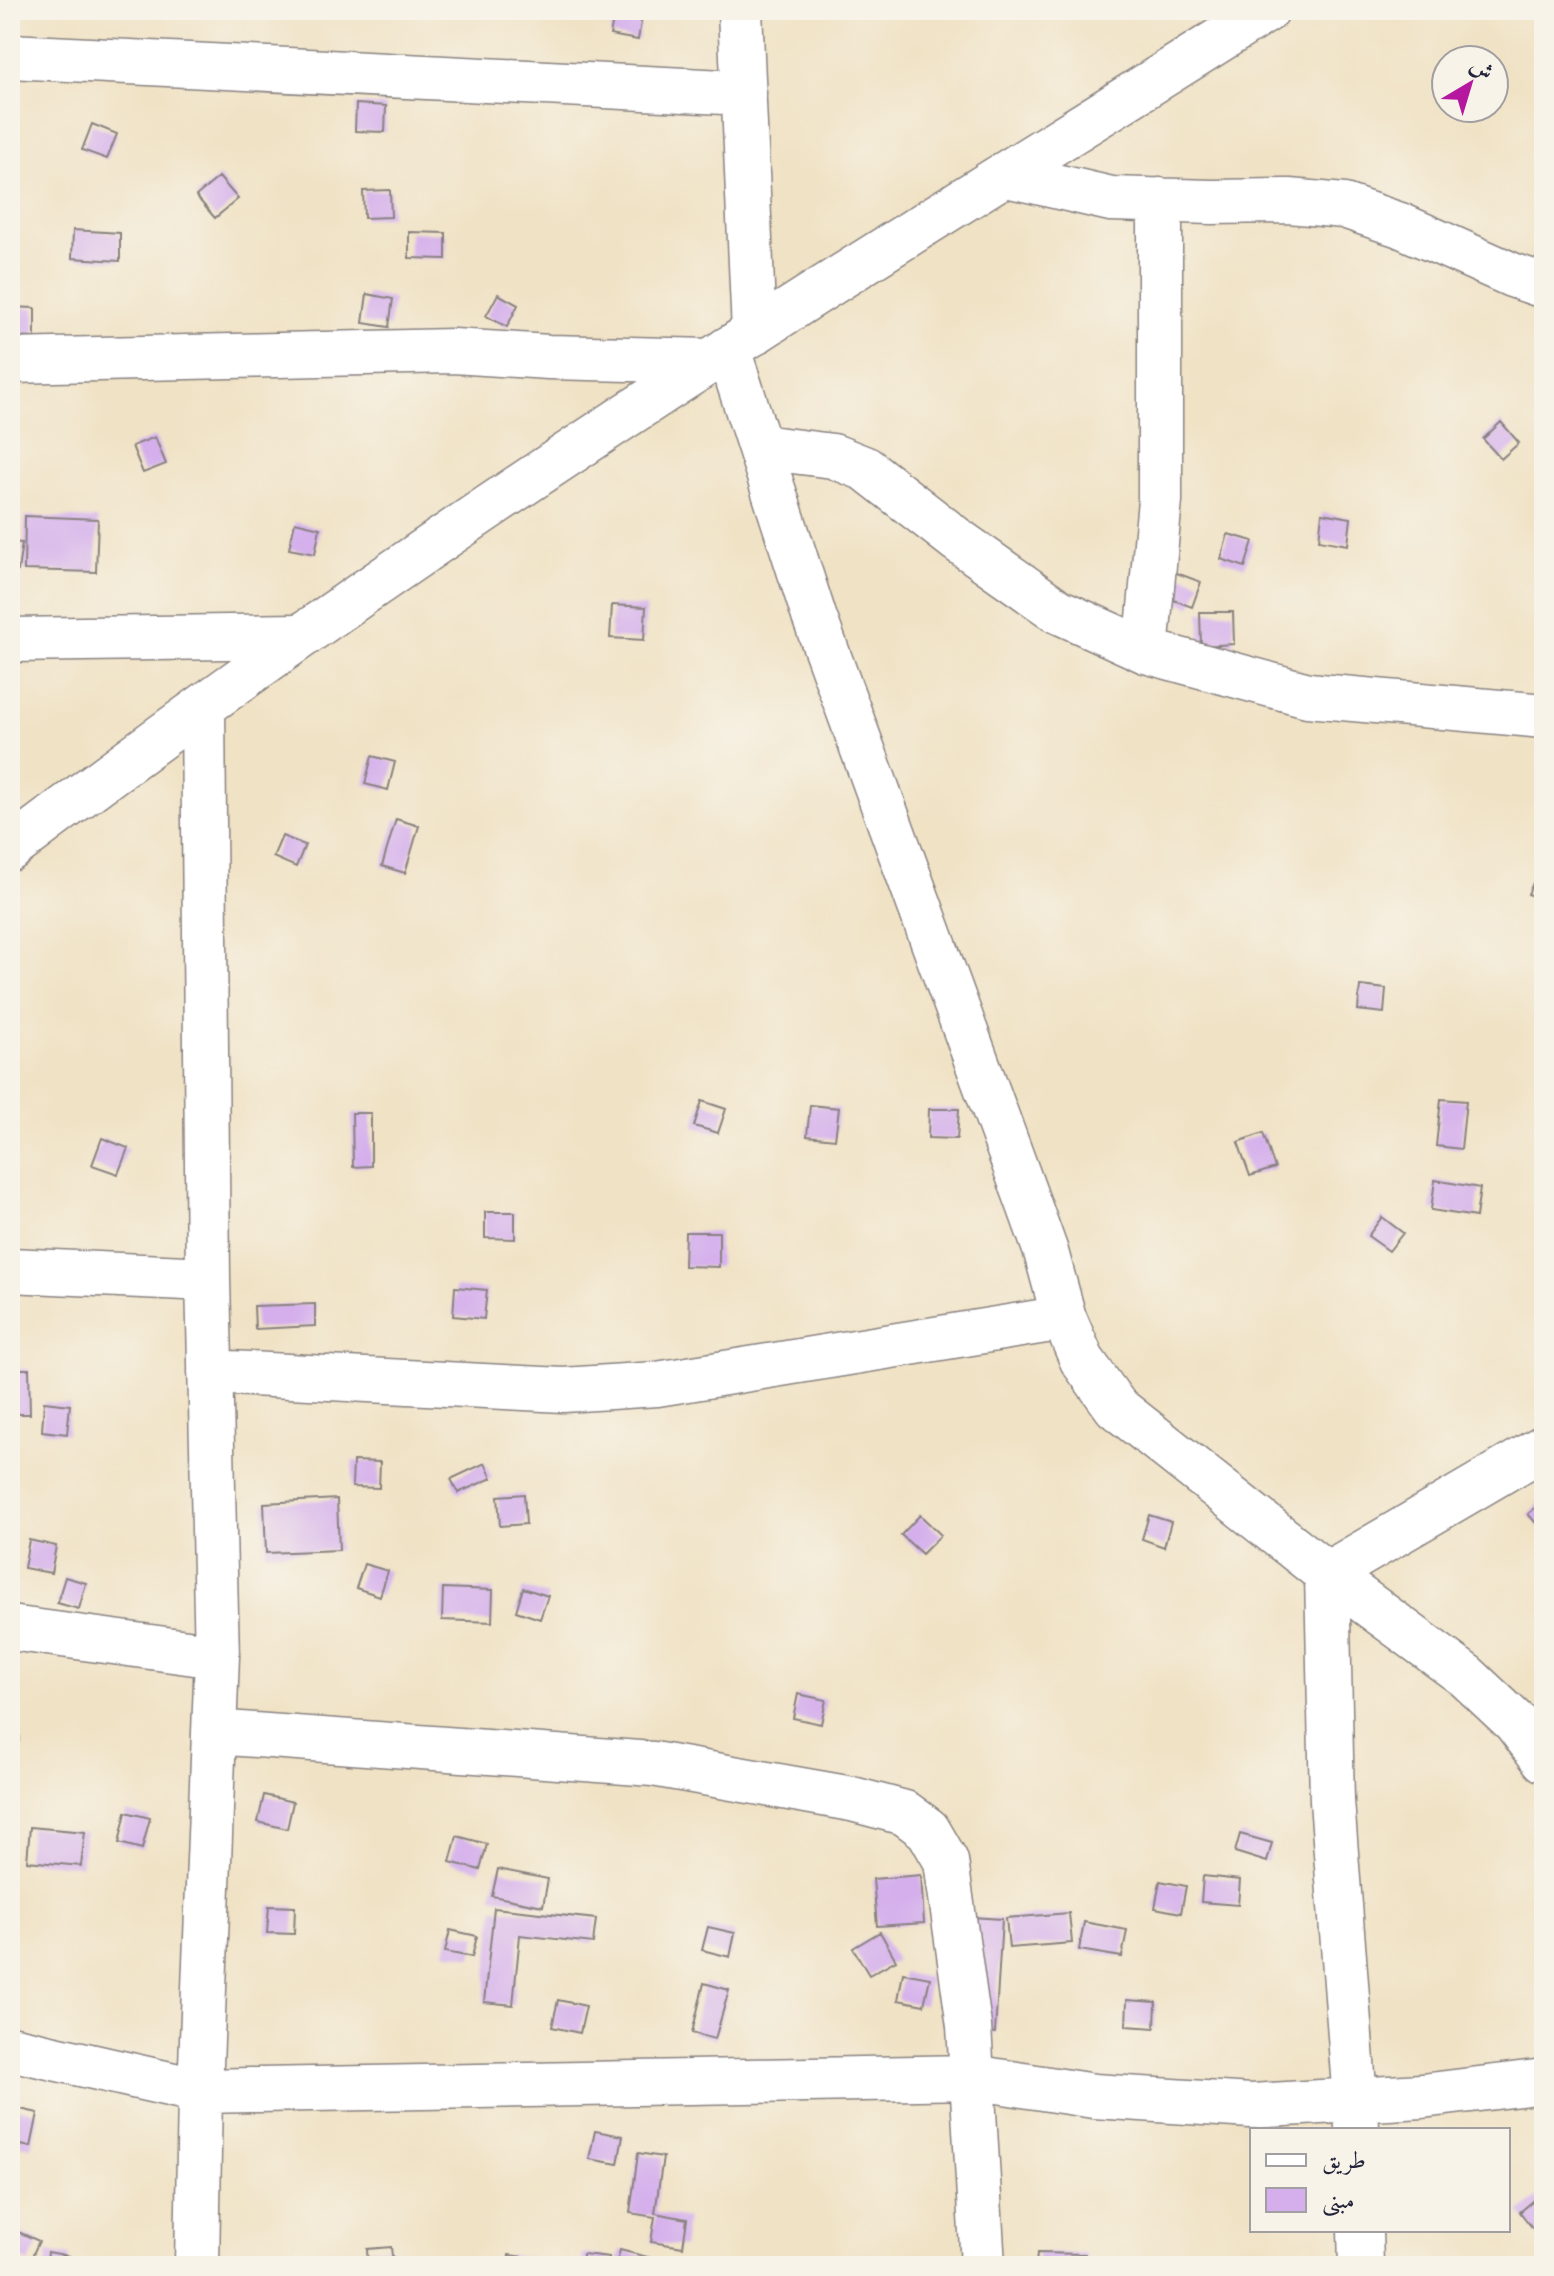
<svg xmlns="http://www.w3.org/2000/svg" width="1554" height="2276" font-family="'Gentium Book Plus',Amiri,serif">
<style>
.building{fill:#d4afec}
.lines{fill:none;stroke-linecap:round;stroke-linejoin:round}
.minor-casing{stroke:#898280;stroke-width:47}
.secondary-casing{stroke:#898280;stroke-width:47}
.minor{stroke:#fff;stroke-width:44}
.secondary{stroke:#fff;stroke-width:44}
</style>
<rect width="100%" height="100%" fill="#f7f3e8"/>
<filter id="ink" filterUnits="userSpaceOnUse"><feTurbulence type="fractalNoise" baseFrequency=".0125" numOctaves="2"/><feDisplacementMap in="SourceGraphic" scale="16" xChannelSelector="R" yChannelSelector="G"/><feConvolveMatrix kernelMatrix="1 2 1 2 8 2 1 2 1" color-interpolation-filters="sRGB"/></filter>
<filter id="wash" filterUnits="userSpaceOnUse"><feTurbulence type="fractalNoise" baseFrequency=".006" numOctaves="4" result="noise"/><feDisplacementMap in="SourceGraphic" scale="32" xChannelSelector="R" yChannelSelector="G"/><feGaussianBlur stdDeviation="1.8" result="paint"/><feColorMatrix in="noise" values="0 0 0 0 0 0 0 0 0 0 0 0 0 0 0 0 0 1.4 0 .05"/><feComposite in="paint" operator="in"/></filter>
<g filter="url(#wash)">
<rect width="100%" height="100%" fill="#f0e2c5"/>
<g id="blocks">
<path class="building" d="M615,10L643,11L638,40L610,35Z
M356,104L386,106L385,132L355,131Z
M92,124L117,134L107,159L82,150Z
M219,177L238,199L215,218L196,196Z
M390,190L391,217L364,218L363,191Z
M73,230L120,233V261L72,258Z
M409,232L446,233V259L409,258Z
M367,294L393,299L389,327L363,323Z
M498,294L518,305L507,327L486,316Z
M10,307L35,308V338L10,337Z
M1501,422L1519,443L1501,459L1483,439Z
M155,437L166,464L143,473L132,446Z
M1322,513L1351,518L1348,545L1319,540Z
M25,516L98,519L96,572L24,570Z
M295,522L320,528L315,554L289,549Z
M1228,534L1253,541L1245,567L1221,559Z
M10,542L22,543L18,571L10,570Z
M1174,572L1201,582L1192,607L1165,597Z
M612,605L646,607L644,640L610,638Z
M1200,612H1233L1234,644L1201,646Z
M372,756L395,762L388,790L365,784Z
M396,819L419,826L405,873L382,866Z
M282,836L305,845L296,867L273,857Z
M1539,870L1544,872V901L1528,894Z
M1360,986L1386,989L1384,1013L1358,1010Z
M1441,1099L1466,1101L1461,1149L1436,1146Z
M702,1101L726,1109L718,1133L694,1126Z
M810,1105L839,1108L835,1139L807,1136Z
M929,1109H959L957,1139L928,1138Z
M352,1113H371V1166L353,1167Z
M1263,1133L1275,1168L1250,1176L1238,1142Z
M102,1138L128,1148L118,1174L92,1165Z
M1435,1180L1480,1188L1476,1217L1431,1210Z
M485,1212H515V1239L485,1238Z
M1382,1217L1403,1233L1389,1251L1368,1236Z
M685,1232H719V1267L684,1266Z
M455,1287L487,1290L484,1319L453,1316Z
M315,1304V1326L255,1329L254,1306Z
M10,1369H29L30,1414H10Z
M44,1402L70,1405L67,1434L42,1431Z
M353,1461L380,1462L379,1488L352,1487Z
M485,1463L492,1478L458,1493L451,1479Z
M524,1494L526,1524L500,1526L498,1496Z
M337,1499L339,1550L266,1553L264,1503Z
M1544,1500V1532L1528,1514Z
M920,1515L941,1535L922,1554L901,1535Z
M1149,1515L1171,1522L1164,1547L1142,1539Z
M29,1540L56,1546L51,1573L24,1568Z
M364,1564L388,1571L380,1596L356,1588Z
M65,1577L86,1583L79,1609L57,1603Z
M443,1588L493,1590L492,1622L442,1620Z
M523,1588L548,1596L540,1619L516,1611Z
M798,1694L826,1700L821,1724L793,1718Z
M10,1733L20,1737L11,1765H10Z
M264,1795L293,1802L287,1829L258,1822Z
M126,1812L150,1818L142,1849L119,1843Z
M30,1827L85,1832L81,1866L27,1861Z
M1240,1834L1272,1843L1267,1862L1235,1852Z
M457,1836L487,1844L480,1870L450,1862Z
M498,1869L548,1879L543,1906L492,1896Z
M921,1875L924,1923L877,1926L873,1879Z
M1203,1876L1240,1880L1238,1905L1201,1902Z
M1160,1881L1186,1886L1181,1913L1155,1908Z
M269,1906L295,1907L294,1934L267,1933Z
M494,1908L596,1919L593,1943L520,1935L513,2005L484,2002Z
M1069,1913L1072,1943L1009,1948L1006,1918Z
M956,1916L1002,1919L995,2033L949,2029Z
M1084,1922L1127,1930L1122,1957L1079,1950Z
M708,1927L735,1933L730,1957L702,1950Z
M450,1930L477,1936L472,1957L445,1952Z
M880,1932L896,1960L869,1975L853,1948Z
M903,1973L930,1978L924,2005L898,2000Z
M704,1983L729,1990L715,2039L692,2033Z
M558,2000L586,2006L580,2033L552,2027Z
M1127,2000L1156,2002L1155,2028L1126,2026Z
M11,2107L38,2113L31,2147L10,2143Z
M595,2131L623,2136L618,2164L589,2159Z
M638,2153L663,2157L655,2213L687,2219L683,2247L651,2242L655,2217L630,2213Z
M1538,2197L1544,2204V2230L1538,2235L1520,2212Z
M16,2231L39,2241L29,2263L10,2254V2244Z
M391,2247L393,2266H368L367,2249Z
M620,2250L663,2261L662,2266H616Z
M48,2252L70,2256L68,2266H46Z
M1037,2253L1085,2254V2266H1036Z
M583,2254L609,2257V2266H582Z
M509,2255L540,2259L539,2266H508Z"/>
</g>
</g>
<g filter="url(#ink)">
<use href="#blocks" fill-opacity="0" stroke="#898280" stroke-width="2"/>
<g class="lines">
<defs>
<path id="minor" d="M740,10L754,333
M10,56L744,93
M1007,175L1111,199L1212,202L1289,201L1344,206L1400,225L1512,275L1544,286
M728,349L814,616L1028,1202L1046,1252L1064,1318L1082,1360L1116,1407L1327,1574L1466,1676L1515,1722L1544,1760
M10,361L453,351L549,357L710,361
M760,447L833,456L866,469L956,539L1058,611L1146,651L1308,695L1544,716
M10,640L300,636
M1146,651L1160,500V200
M10,1270L208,1279
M210,1372L563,1390L657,1384L1064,1318
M1327,1574L1332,1801L1357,2127
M1327,1574L1544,1447
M10,1628L217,1656
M214,1732L653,1764L852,1799L905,1813L928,1830L946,1861L969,2026L983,2266
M10,2048L200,2091L972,2077L1094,2096L1251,2106L1422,2096L1544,2081
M1360,2230L1361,2266
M197,2266L200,2091L217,1656L208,1279L203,707"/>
<path id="secondary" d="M10,849C242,673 482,508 727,350C905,234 1087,124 1267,10"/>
</defs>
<use href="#minor" class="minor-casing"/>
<use href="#secondary" class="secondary-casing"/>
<use href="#minor" class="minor"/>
<use href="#secondary" class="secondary"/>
</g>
</g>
<rect width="1554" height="2276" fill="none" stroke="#f7f3e8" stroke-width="40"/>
<rect x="1250" y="2128" width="260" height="104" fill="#f7f3e8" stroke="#a29fa3" stroke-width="2"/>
<rect x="1266" y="2154" width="40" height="12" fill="#ffffff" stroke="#a29fa3" stroke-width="2"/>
<text x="1322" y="2168" font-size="24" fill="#22223b">طريق</text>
<rect x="1266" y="2188" width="40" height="24" fill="#d4afec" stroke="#a29fa3" stroke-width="2"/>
<text x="1322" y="2208" font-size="24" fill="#22223b">مبنى</text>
<g transform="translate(1470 84) rotate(38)"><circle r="38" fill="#f7f3e8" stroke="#a29fa3" stroke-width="2"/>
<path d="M0-6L14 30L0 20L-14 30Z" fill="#b5179e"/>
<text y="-12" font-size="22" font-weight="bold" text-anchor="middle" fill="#22223b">ش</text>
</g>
</svg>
